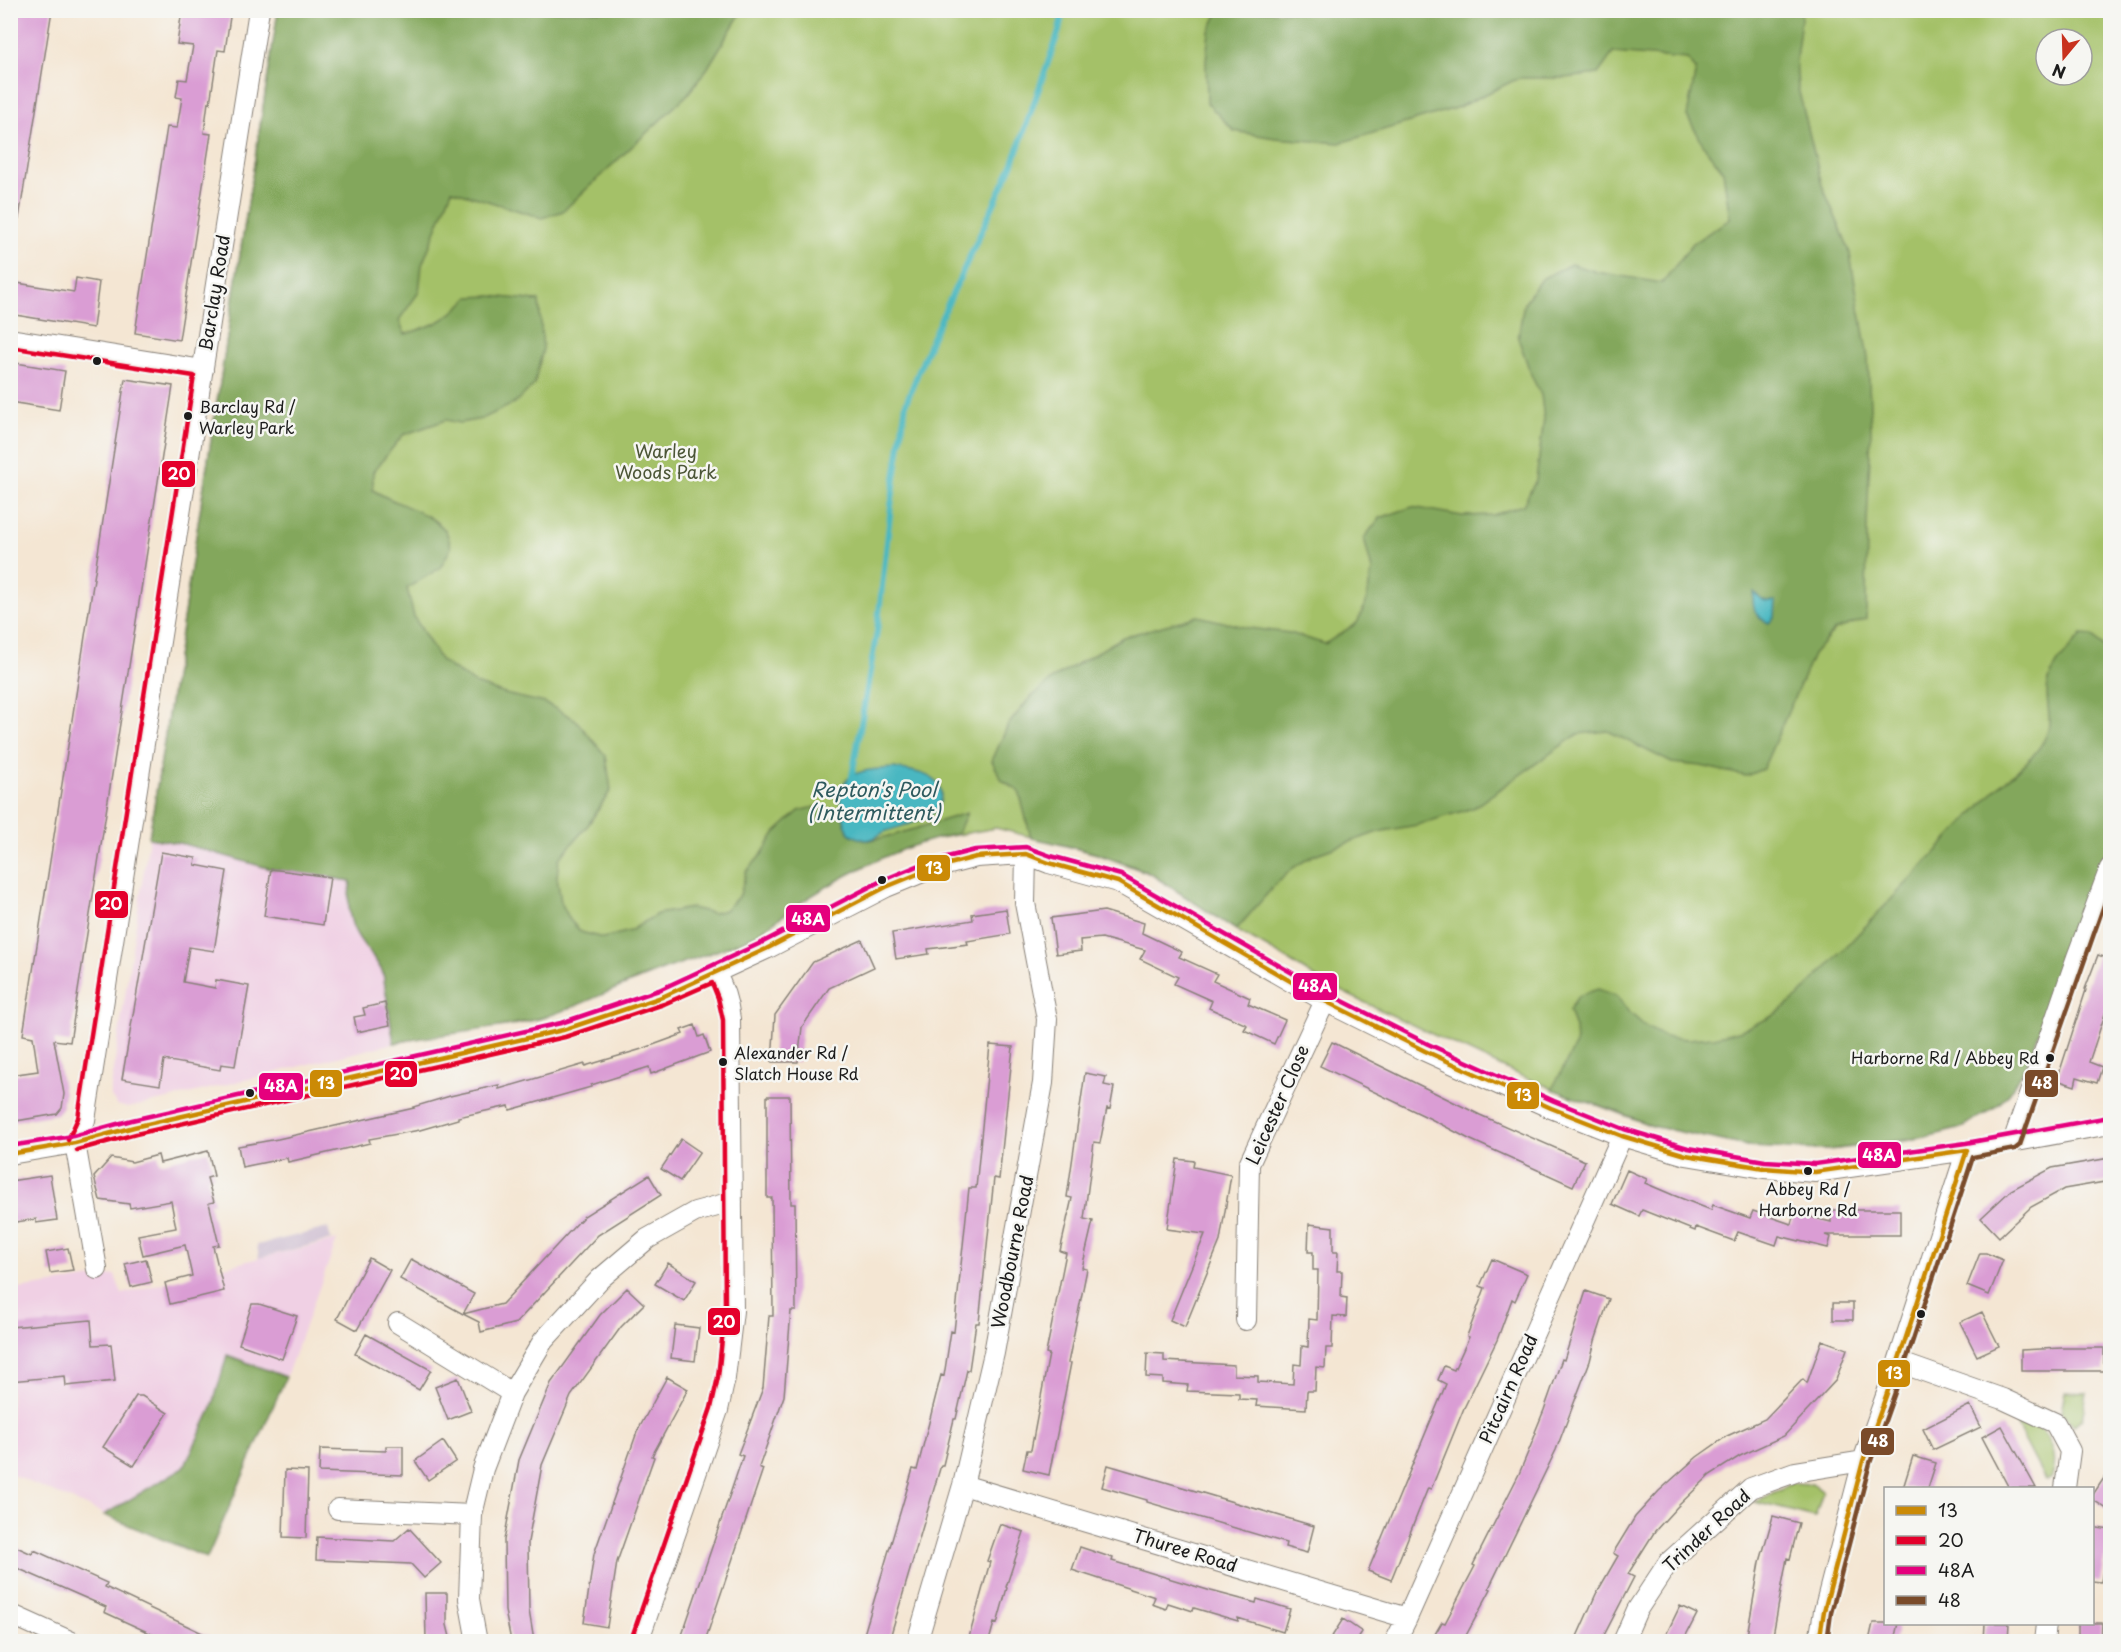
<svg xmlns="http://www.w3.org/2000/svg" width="2121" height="1652" font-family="'Playpen Sans',sans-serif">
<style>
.built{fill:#f0d0e4}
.industrial{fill:#cebed1}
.green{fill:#a4c168;stroke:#606e42;stroke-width:1.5;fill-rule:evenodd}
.forest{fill:#83a75c;stroke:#50623c;stroke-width:1.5}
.water{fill:#49b7c1;stroke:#326a6e;stroke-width:1.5}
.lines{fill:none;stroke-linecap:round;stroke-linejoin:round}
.stream{stroke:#49b7c1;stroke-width:6}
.building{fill:#da9dd4}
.minor-casing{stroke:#888178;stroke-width:22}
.minor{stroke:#fff;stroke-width:20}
.bus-1-casing{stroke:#f6f6f2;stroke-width:9}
.bus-2-casing{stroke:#f6f6f2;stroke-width:9}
.bus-3-casing{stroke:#f6f6f2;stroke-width:9}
.bus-4-casing{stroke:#f6f6f2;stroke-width:9}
.bus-1{stroke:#cb8a06;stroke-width:4.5}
.bus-2{stroke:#e4002b;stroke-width:4.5}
.bus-3{stroke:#e5007d;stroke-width:4.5}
.bus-4{stroke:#7a4b2a;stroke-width:4.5}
.bus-dot{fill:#1c1c1c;stroke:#f6f6f2;stroke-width:2}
.labels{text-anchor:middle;stroke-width:5;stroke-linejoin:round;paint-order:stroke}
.bus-label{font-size:16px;fill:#1c1c1c;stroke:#f6f6f2;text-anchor:start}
.street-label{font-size:18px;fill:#1c1c1c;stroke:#f6f6f2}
.park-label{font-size:18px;fill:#4c5637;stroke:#f6f6f2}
.water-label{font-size:20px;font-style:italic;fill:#2e5a5e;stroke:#f6f6f2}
.line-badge{stroke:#f6f6f2;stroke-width:2}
.badge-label{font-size:16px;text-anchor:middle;font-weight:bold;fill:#fff}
</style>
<rect width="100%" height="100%" fill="#f6f6f2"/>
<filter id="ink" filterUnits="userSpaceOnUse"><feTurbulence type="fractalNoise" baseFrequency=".0167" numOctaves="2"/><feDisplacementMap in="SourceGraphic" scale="12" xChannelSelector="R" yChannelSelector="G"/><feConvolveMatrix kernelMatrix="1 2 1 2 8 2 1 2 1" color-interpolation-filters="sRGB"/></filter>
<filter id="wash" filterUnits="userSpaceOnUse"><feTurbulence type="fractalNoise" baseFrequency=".008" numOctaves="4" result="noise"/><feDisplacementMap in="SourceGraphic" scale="24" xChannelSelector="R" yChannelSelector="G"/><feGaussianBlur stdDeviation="1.35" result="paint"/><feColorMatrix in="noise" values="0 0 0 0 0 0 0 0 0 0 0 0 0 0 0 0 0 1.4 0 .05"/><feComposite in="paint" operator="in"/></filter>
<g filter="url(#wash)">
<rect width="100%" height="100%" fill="#f4e6d3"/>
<path class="built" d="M149,838L184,844L271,869L351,881L348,905L352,926L356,934L379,964L383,973L394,1043L172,1098L128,1108L117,1105L111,1097V1087Z
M337,1240L286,1377L207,1558L11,1474V1290L115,1275L122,1294L259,1258Z"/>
<path class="industrial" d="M328,1228L331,1240L259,1258L257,1245Z"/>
<path class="green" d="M278,11H2110V473L2107,513L2110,553V843L2054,995L2024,1067L2010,1092L1999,1104L1988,1112L1958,1129L1906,1141L1829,1150L1752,1147L1652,1126L1521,1076L1353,997L1319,980L1285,958L1236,930L1151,874L1097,854L996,828L928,840L887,855L840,879L807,898L762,931L745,940L677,964L544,1018L514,1025L441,1034L394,1043L383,973C376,957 364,948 356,933C347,917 348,898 351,881L271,869L184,844L149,838C193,562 233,286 278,11ZM2046,39H2082V75H2046Z
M2065,1392L2087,1393L2082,1419L2075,1425L2061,1412Z
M2021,1420C2048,1424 2061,1455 2051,1479L2046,1480L2043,1476L2018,1428L2017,1424Z
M1792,1483L1813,1484L1823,1492L1815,1517L1755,1502Z"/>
<path class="forest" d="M278,11H742L707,69L687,95L563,211L542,218L452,190L422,265L419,292L399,320L405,334C436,325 447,320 469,297L491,296L539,301L543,349L534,385L515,403L482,419L460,423L446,420L403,435L373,472V490C396,505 427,510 445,530C448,535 450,543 451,548L440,568L407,588L414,617L441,661L476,684L505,694L545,703L575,719L606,756L611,790L588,825L559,859L557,877L561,902L570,920L581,932L603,938L630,931L657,914L691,908L713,913L725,910L740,895L746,872L762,854L775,833L799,811L819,806L841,812L849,833L865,840H870L894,835L967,813L957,834C904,844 854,869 808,898C787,911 768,930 744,940C710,955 673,965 638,979C606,992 574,1009 541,1018C493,1031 443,1033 394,1043L383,973C376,957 364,948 356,933C347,917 348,898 351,881L271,869L184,844L149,838C193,562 233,286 278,11Z
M1219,11H1802L1796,59L1798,88L1822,185L1849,249L1868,358L1871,432L1867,522L1866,619L1835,630L1813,655L1763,769L1746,776L1701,766L1672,763L1608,731L1578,734L1473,808L1417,825L1378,832L1314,855L1293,868L1274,886L1236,930L1151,874C1114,856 1072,846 1031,838L1019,791L1002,780L992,761L1008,725L1028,700L1052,679L1123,637L1198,616L1249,628L1290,633L1325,644L1357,623L1366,603L1372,570L1364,538L1380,518L1412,507L1462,516L1493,515L1523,505L1536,480L1544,419L1541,395L1532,377L1518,338L1524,303L1541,279L1571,264L1597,272L1662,283L1693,243L1730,219L1723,171L1706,149L1687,116L1696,69L1687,59L1613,53L1598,74L1565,78H1519L1459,107L1340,143L1275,138L1234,131L1207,103L1206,61L1209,31Z
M2082,635L2093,636L2110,655V843L2031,1054L2010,1092L1999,1104L1988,1112L1958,1129L1926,1137L1829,1150L1788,1149L1752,1147L1652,1126L1612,1109L1583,1101L1552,1089L1576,1044L1575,1029L1569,1010L1578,996L1598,989L1617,996L1628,1011L1646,1027L1665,1037L1688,1039L1713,1037L1739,1031L1771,1017L1798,997L2001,784C2018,771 2048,747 2049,723C2050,711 2045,697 2048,685C2051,666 2070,649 2082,635Z
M227,1355L286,1377L207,1558L104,1515L184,1467L212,1408Z"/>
<path class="water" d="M1754,592C1761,601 1766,602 1776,601L1775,616L1769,623C1755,617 1751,607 1754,592Z
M894,768C910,771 942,773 941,795C941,801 938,808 934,812C922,822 901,826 887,831C880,833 873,841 866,840C860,839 854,836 849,833C842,817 832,788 852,776C862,769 882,769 894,768Z"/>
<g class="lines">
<path class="stream" d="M851,782L877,631L891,506L906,403L932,338L1013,163L1059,31L1063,10"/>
</g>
<g id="blocks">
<path class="building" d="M10,10H52L19,218L10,217Z
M182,10H231L225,51L218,50L210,103L208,102L204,133L211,134L179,340L135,333L167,127L177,128L182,98L176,97L179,79L187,80L193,46L177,44Z
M76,278L99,282L93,328L10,314V282L74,292Z
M10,362L65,371L59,410L10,402Z
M125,379L173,386L70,1042L54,1040L64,1094L62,1108L57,1114L10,1122V1075L38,1071L33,1037L23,1035Z
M161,852L196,858L195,865L227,871L214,951L189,947L183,982L215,988L216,980L249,986L235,1066L221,1064L220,1070L164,1060L160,1085L122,1079Z
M271,869L330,877L323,925L264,916Z
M1006,909L1010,934L967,941L968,944L928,949L929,954L896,959L892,933L973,920L972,914Z
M1104,911L1144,923L1142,933L1182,952L1179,957L1217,974L1213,981L1250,998L1248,1004L1285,1020L1274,1044L1244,1030L1247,1025L1209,1008L1212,1001L1174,984L1178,977L1140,959L1145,950L1102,938L1080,940L1081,951L1056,954L1051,918Z
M862,940L874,967L829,988L802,1027L798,1062H772L775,1015L813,962Z
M2098,955L2110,959V999L2089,1062L2102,1067L2097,1083L2077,1077L2075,1086L2057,1080L2086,990L2085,989Z
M385,1003L390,1025L357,1032L354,1017L365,1015L363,1008Z
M695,1025L699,1037L704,1035L710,1052L651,1074L649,1067L591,1085V1087L510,1110L509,1106L458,1117V1119L420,1130L369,1139L370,1143L288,1162L287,1158L242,1167L238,1146L278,1139L414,1108L413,1107L450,1096L499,1085V1089L585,1064V1066L642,1049L683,1034L681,1030Z
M1332,1042L1480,1115L1585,1161L1573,1186L1469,1139L1431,1119L1320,1066Z
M990,1045L1013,1047L999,1179L994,1178L979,1323H976L969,1370H967L956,1419H954L943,1465H941L889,1641H862L913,1469L917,1470L941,1375L944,1376L951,1331L954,1332L969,1188H976Z
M1085,1073L1106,1077L1104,1085L1114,1087L1110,1109L1107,1108L1100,1143L1094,1142L1084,1219L1093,1221L1082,1268L1087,1269L1068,1363H1071L1049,1475L1023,1469L1027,1450H1031L1049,1354L1046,1353L1066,1253L1060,1251L1072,1198L1067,1197Z
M767,1096H790L791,1204H795L796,1311H791L784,1396L759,1467L763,1469L705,1641H680L743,1456L738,1454L763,1388L769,1316H773L772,1198H767Z
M681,1139L700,1152L680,1181L661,1169Z
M208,1151L214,1176L207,1178L214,1202L209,1203L219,1245L213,1246L224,1291L170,1304L165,1283L192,1276L185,1245L143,1255L138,1235L176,1228L171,1201L130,1208L129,1204L100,1200L94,1177L111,1158L132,1162L158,1155L160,1163Z
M2110,1158V1181L2064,1189L2031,1207L1999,1237L1981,1218L2011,1190L2052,1168Z
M1177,1159L1194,1161L1193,1167L1231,1175L1220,1241L1185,1327L1170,1320L1205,1234L1167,1229Z
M1627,1170L1647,1179L1645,1183L1673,1195L1711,1210L1713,1205L1750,1218L1753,1211L1791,1224L1794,1213L1831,1222V1210H1900V1235H1825L1831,1237L1828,1248L1779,1236L1776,1245L1738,1232L1734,1241L1696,1227L1695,1231L1642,1210L1639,1216L1612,1204Z
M50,1175L57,1220L36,1223V1219L10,1223V1181Z
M649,1175L661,1195L598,1235L516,1323L481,1332L479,1322L463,1314L502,1304L584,1216Z
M1309,1224L1333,1227V1252H1338L1337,1271H1342L1341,1297L1347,1298L1346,1317L1333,1316L1332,1348H1326L1325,1368L1316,1367L1315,1391H1307L1306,1409L1256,1406L1257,1400L1239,1399V1393L1187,1391L1188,1385L1163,1383V1378L1146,1377L1147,1353L1164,1354V1361L1234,1365V1375L1258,1376V1382L1293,1384L1294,1364L1301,1365L1302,1346L1308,1347L1309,1319L1317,1320L1318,1270H1313V1252H1308Z
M68,1248L73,1270L50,1273L46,1252Z
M1980,1253H1986L2003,1260L1989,1295L1967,1286Z
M369,1258L390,1270L357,1330L337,1319Z
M146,1259L152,1282L131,1287L125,1264Z
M411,1259L474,1294L463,1314L400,1279Z
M1492,1259L1527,1274L1515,1301L1512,1299L1497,1340L1464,1408L1431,1489L1428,1488L1391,1580L1368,1571L1446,1384L1438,1380L1444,1366L1454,1370L1469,1337L1467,1336L1485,1288L1480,1286Z
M668,1263L696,1281L684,1301L655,1284Z
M627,1288L644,1304L621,1327L571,1396L542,1465L528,1542L529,1610L534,1641H511L505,1611L504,1540L519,1460L551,1383L600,1315Z
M1586,1291L1609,1299L1595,1341L1590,1361L1556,1450L1489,1588L1491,1589L1463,1641H1431L1442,1622L1445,1623L1475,1566L1473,1565L1519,1474L1536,1433L1535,1432L1544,1410L1562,1359L1564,1360Z
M1833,1303H1853V1320H1833Z
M252,1304H259L297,1316L282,1359L239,1344Z
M1982,1312L1999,1346L1977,1356L1960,1322Z
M91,1320L93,1345L111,1344L115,1381L66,1386L65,1376L10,1381V1327Z
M675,1325L699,1328L695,1361L671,1358Z
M366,1334L431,1370L419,1390L355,1354Z
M1822,1340L1847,1349L1836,1380L1784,1436L1740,1456L1710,1475L1677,1507L1655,1531L1628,1574L1634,1577L1601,1641H1575L1596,1594L1618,1556L1613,1553L1635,1517L1659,1491L1697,1457L1727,1436L1765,1419L1803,1379L1807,1383Z
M2062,1348H2104V1371H2021V1350Z
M667,1377L688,1389L652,1456L654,1457L617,1562L607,1627L584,1623L594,1554L637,1432Z
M458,1378L471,1411L448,1420L435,1387Z
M136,1396H142L168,1413L134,1466L103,1447Z
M1970,1405L1981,1427L1933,1450L1923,1429Z
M2002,1426L2036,1488H2009L1982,1437Z
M443,1441L456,1461L428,1480L415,1461Z
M386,1446H403V1475L319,1472L320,1449L386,1451Z
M1913,1456L1936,1463L1928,1488H1903Z
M1108,1465L1314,1526L1307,1553L1285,1547L1286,1543L1147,1502V1500L1102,1487Z
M2110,1469V1511L2092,1499V1496Z
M285,1470L308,1471L306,1538L283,1537Z
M1773,1516L1799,1523L1790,1559L1787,1558L1772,1641H1746L1760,1562Z
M1000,1524L1024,1532L1006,1587L1007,1588L997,1624L994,1623L989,1641H968L990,1562L987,1561Z
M2092,1527L2110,1530L2101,1582L2092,1581Z
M409,1528L441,1563L424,1578L411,1564L316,1560L317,1537L394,1541Z
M10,1544L32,1554L34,1550L107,1583L105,1587L219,1641H167L104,1612L106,1607L10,1565Z
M1080,1547L1113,1558L1112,1561L1211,1591L1256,1603L1257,1599L1290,1609L1283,1632L1238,1618V1621L1194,1608L1193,1611L1168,1603L1166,1609L1152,1604L1155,1597L1072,1570Z
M425,1593H447V1625L451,1641H426Z
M1680,1606L1697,1614L1683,1641H1663Z
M1343,1619L1362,1632L1356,1641H1329Z
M1873,1623H1898L1894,1641H1869Z
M1985,1623H2009L2008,1641H1984Z
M2078,1623H2102L2101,1641H2078Z"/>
</g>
</g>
<g filter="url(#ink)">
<use href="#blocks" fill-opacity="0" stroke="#888178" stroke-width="1.5"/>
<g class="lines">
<defs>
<path id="minor" d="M10,339L203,370
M2013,1142L2077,957L2110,868
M75,1143L85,1120L259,10
M75,1143L97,1269
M10,1154L75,1143L134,1127L563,1030L662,997L766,949L886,887L930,869L976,857L1026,854L1049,863L1118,882L1325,1001L1425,1051L1551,1108L1622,1136L1686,1155L1764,1168L1815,1172L1967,1150L2110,1124
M1246,1320L1249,1164L1325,1001
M398,1323L512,1393
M1898,1362L2003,1399L2055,1423L2070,1451L2065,1488
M963,1485L1407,1618
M338,1509L472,1515
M10,1614L72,1642
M477,1642L469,1599L472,1515L483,1469L512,1393L543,1341L600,1279L647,1239L695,1212L732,1202
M638,1642L718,1410L725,1378L733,1311L730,1019C728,1002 724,988 715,973
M917,1642L963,1485L994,1353L1043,1083L1047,1019L1025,903L1026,854
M1395,1642L1407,1618L1622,1136
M1623,1642L1637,1610L1668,1563L1751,1488L1795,1472L1863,1461
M1819,1642L1824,1611L1863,1461L1898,1362L1967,1150
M2044,1642L2046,1624"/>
</defs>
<use href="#minor" class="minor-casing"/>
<use href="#minor" class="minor"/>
<defs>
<path id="bus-1" d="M10,1154L75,1143L134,1127L563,1030L662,997L766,949L886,887L930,869L976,857L1026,854L1049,863L1118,882L1325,1001L1425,1051L1551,1108L1622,1136L1686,1155L1764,1168L1815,1172L1967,1150L1898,1362L1863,1461L1824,1611L1819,1642"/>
<path id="bus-2" d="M10,347L194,376L78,1118L68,1140
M77,1150L136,1134L565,1037L664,1004L712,983L718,998L723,1020L725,1311L718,1377L711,1408L631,1640"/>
<path id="bus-3" d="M10,1146L73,1136L132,1120L561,1023L659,990L763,942L883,880L927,862L975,850L1026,847L1051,856L1121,875L1329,994L1428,1044L1554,1101L1624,1129L1688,1148L1765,1161L1815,1164L1966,1143L2109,1117"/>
<path id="bus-4" d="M1827,1642L1831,1613L1870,1463L1905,1364L1973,1157L2015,1149L2020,1145L2110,888"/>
</defs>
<use href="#bus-1" class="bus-1-casing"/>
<use href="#bus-2" class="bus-2-casing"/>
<use href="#bus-3" class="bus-3-casing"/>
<use href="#bus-4" class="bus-4-casing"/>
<use href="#bus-1" class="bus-1"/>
<use href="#bus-2" class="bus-2"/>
<use href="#bus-3" class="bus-3"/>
<use href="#bus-4" class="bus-4"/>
</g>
</g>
<g class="bus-dot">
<circle cx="97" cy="361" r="5"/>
<circle cx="188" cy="416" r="5"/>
<circle cx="882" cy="880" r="5"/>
<circle cx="2050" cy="1058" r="5"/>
<circle cx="723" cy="1062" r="5"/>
<circle cx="250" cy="1093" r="5"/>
<circle cx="1808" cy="1171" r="5"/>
<circle cx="1921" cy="1314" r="5"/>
</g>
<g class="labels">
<g class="bus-label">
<text x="199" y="413">Barclay Rd /<tspan x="199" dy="21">Warley Park</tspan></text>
<text x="734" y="1059">Alexander Rd /<tspan x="734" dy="21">Slatch House Rd</tspan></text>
<text x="2039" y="1064" text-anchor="end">Harborne Rd / Abbey Rd</text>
<text x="1808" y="1195" text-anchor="middle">Abbey Rd /<tspan x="1808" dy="21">Harborne Rd</tspan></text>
</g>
<g class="street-label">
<text transform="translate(215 293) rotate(-81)" y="6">Barclay Road</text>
<text transform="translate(1278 1105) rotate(-66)" y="6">Leicester Close</text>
<text transform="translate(1013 1252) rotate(-79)" y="6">Woodbourne Road</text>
<text transform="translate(1509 1389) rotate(-66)" y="6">Pitcairn Road</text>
<text transform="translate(1707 1531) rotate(-43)" y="6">Trinder Road</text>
<text transform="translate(1185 1551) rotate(17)" y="6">Thuree Road</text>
</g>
<g class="park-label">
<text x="666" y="458">Warley<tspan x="666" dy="21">Woods Park</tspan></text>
</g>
<g class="water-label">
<text x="874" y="797">Repton's Pool<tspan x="874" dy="23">(Intermittent)</tspan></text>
</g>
</g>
<g class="line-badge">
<rect x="161" y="460" width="35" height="28" rx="6" fill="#e4002b"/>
<rect x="916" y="854" width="35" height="28" rx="6" fill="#cb8a06"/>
<rect x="94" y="890" width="35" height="29" rx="6" fill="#e4002b"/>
<rect x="785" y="904" width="46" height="29" rx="6" fill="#e5007d"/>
<rect x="1292" y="972" width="46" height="29" rx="6" fill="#e5007d"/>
<rect x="384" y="1060" width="34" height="28" rx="6" fill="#e4002b"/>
<rect x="2024" y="1069" width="35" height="29" rx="6" fill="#7a4b2a"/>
<rect x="309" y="1069" width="34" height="29" rx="6" fill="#cb8a06"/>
<rect x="258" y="1072" width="46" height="29" rx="6" fill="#e5007d"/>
<rect x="1506" y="1081" width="34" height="29" rx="6" fill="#cb8a06"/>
<rect x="1857" y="1141" width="45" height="28" rx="6" fill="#e5007d"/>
<rect x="707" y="1307" width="34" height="29" rx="6" fill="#e4002b"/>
<rect x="1877" y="1359" width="34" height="29" rx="6" fill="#cb8a06"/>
<rect x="1860" y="1427" width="35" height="29" rx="6" fill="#7a4b2a"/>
</g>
<g class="badge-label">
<text x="179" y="480">20</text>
<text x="934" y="874">13</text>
<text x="111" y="910">20</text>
<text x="808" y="925">48A</text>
<text x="1315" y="992">48A</text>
<text x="401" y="1080">20</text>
<text x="2042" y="1089">48</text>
<text x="326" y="1089">13</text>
<text x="281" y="1092">48A</text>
<text x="1523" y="1101">13</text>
<text x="1879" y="1161">48A</text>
<text x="724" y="1328">20</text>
<text x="1894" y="1379">13</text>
<text x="1878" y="1447">48</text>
</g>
<rect width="2121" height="1652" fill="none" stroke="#f6f6f2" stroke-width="36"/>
<rect x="1884" y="1487" width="210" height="138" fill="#f6f6f2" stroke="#9f9f9c" stroke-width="1.5"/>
<rect x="1896" y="1506" width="30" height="9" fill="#cb8a06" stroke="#9f9f9c" stroke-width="1.5"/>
<text x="1938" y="1517" font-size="18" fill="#1c1c1c">13</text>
<rect x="1896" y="1536" width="30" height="9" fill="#e4002b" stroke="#9f9f9c" stroke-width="1.5"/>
<text x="1938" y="1547" font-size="18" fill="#1c1c1c">20</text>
<rect x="1896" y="1566" width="30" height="9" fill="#e5007d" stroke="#9f9f9c" stroke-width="1.5"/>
<text x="1938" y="1577" font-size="18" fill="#1c1c1c">48A</text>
<rect x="1896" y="1596" width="30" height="9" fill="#7a4b2a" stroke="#9f9f9c" stroke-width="1.5"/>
<text x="1938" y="1607" font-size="18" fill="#1c1c1c">48</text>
<g transform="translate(2064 57) rotate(199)"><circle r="28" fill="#f6f6f2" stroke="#9f9f9c" stroke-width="1.5"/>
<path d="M0-4.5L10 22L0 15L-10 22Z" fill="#c8321e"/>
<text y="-9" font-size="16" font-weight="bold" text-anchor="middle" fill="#1c1c1c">N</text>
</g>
</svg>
